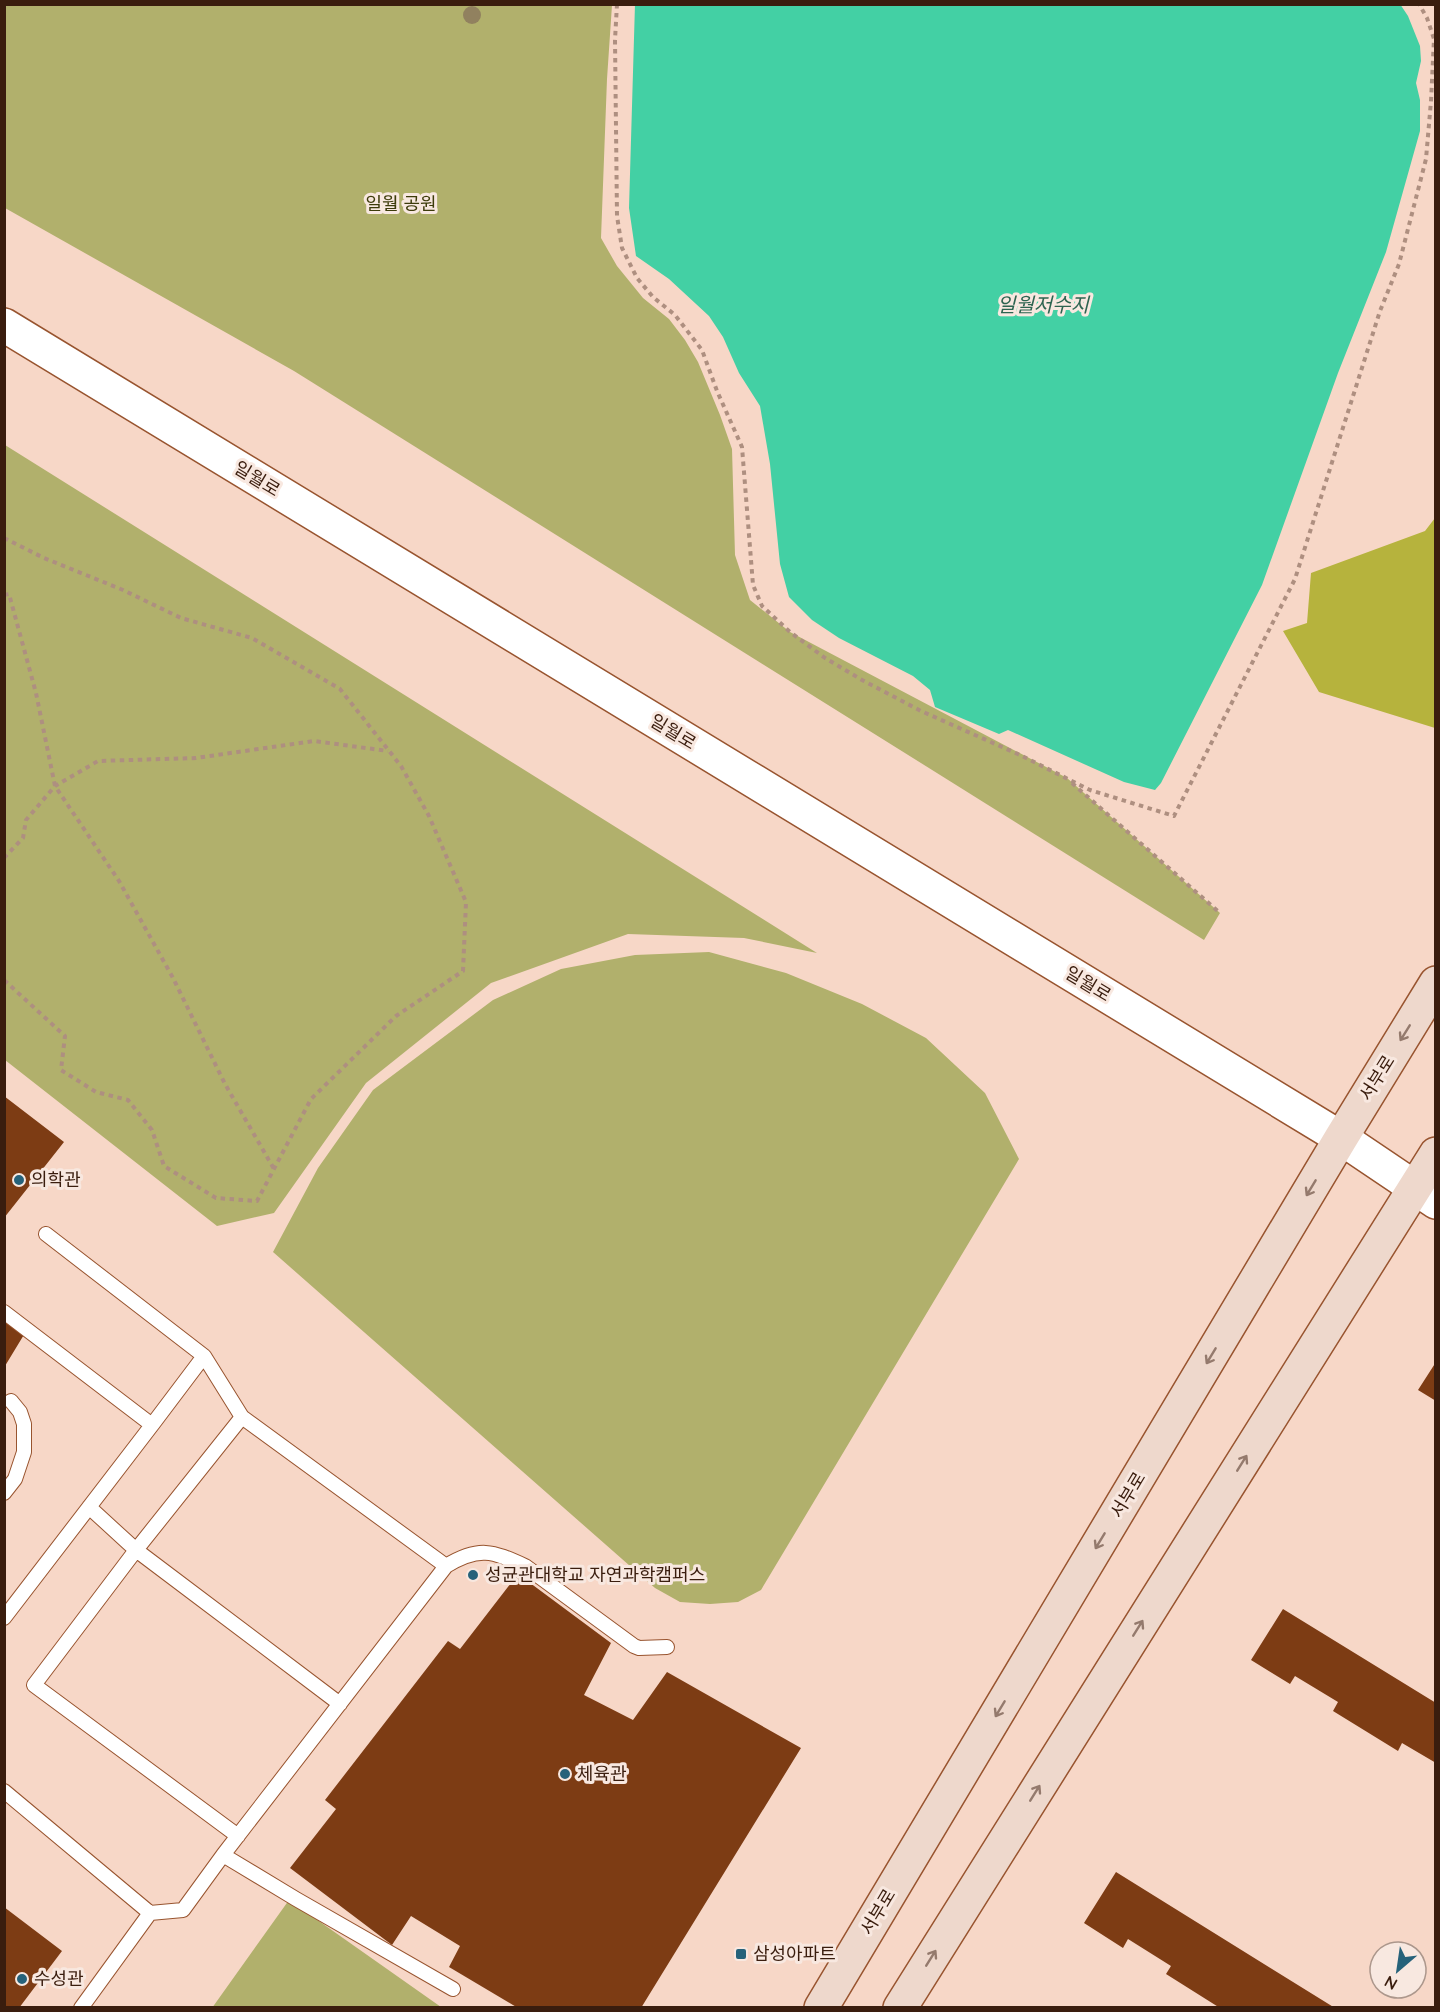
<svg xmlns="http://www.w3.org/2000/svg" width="1440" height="2012" font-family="Quicksand,'Noto Sans KR',sans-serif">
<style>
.green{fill:#b1b06c}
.forest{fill:#b6b33d}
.water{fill:#43d0a4}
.building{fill:#7d3c14}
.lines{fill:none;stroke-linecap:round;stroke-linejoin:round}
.service-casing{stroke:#98542f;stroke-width:16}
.tertiary-casing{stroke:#98542f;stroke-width:36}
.secondary-casing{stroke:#98542f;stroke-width:36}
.path{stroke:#ae8f80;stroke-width:4;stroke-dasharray:4.5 4.5;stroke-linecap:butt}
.service{stroke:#fff;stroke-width:14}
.tertiary{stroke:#fff;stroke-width:33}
.secondary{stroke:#eed8cc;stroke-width:33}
.tree{fill:#91815f}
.oneway{stroke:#947a6d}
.poi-dot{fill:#26627a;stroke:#f8e8e0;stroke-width:2}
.labels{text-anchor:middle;stroke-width:6;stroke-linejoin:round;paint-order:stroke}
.park-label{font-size:18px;fill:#3d3b0a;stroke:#f8e8e0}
.street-label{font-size:18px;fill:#3a1d0e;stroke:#f8e8e0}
.poi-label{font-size:18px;fill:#3a1d0e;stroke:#f8e8e0;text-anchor:start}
.water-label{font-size:20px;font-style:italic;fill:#2d6450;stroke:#f8e8e0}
</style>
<rect width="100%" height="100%" fill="#f7d7c7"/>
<path class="green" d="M5,4L612,5L607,79L601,238L617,266L643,298L669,319L685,340L698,362L720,415L732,449L735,555L750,600L790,632L1067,778L1220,913L1204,940L294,371L5,208Z
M4,445H5L817,953L744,938L628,934L491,983L366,1083L274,1213L217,1226L5,1060Z
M709,952L786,973L862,1004L926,1038L985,1093L1019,1159L761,1590L738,1602L710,1604L680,1602L655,1588L273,1252L318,1168L373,1090L493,1000L561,969L635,955Z
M289,1900L441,2007L212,2008Z"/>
<path class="forest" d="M1435,518V728L1319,692L1283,631L1307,623L1311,573L1425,531Z"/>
<path class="water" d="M635,4H1400L1408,16L1420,46L1421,61L1416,83L1420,100V131L1386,252L1338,373L1262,585L1161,783L1155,790L1124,782L1008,730L999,734L935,707L930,690L913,676L839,638L812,620L789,597L780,564L770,464L760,406L739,373L723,337L709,316L669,279L636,256L629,208Z"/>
<path class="building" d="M4,1096L64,1142L4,1218Z
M5,1321L25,1333L5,1366Z
M1436,1362V1401L1418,1390Z
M518,1574L611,1643L584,1695L633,1720L667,1672L801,1748L641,2008H518L449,1967L460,1946L411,1916L392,1945L290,1868L336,1809L325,1800L448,1641L460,1649Z
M1283,1609L1436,1703V1763L1402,1743L1398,1751L1333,1711L1338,1702L1295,1676L1290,1684L1251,1660Z
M1116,1872L1335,2008H1220L1166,1974L1171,1966L1128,1939L1123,1948L1084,1923Z
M4,1907L62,1951L19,2008H4Z"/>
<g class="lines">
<defs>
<path id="service" d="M46,1234L204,1356L152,1425
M4,1312L152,1425L4,1618
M204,1356L242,1417L446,1566C479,1546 492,1551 525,1566L634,1646L639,1648L667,1647
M4,1493L15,1479L24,1452V1424L20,1412L11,1401
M89,1507L136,1550L340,1704
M4,1791L150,1913L81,2008
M238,1836L34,1685L136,1550L242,1417
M223,1855L446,1566
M150,1913L183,1910L223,1855L296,1899L453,1989"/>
<path id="tertiary" d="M4,325L1341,1138L1436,1202"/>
<path id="secondary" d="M821,2008L1341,1138L1436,983
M900,2008L1436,1154"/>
</defs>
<use href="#service" class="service-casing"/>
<use href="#tertiary" class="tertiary-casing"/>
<use href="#secondary" class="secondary-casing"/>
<path class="path" d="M617,4L615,40L617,216L622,248L637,278L653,297L675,315L702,350L717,391L742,447L753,585L762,606L790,632L825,658L862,680L921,711L1020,755L1090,790L1174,816L1295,579L1380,311L1399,264L1426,159L1431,101L1434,39L1427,18L1419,4
M4,538L44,558L123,590L181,618L252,638L340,689L401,766L429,816L466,902L463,971L396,1016L311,1099L257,1201L216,1198L164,1166L152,1130L128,1100L96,1092L61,1070L65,1036L4,980
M4,595L9,594L36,693L55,786L119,881L173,978L225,1084L274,1169
M1072,783L1220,913
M4,858L23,838L26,820L55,786L98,761L196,758L314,741L388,751"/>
<use href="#service" class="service"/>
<use href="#tertiary" class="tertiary"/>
<use href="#secondary" class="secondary"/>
</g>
<circle class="tree" cx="472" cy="15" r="9"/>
<defs><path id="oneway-shaft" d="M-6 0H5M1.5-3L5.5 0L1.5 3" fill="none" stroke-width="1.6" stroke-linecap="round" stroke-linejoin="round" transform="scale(1.5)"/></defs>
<g class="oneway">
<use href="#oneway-shaft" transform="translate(1405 1033) rotate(122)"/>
<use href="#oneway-shaft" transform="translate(1311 1188) rotate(121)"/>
<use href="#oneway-shaft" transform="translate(1211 1356) rotate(121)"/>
<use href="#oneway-shaft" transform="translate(1242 1463) rotate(-58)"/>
<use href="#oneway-shaft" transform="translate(1100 1541) rotate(121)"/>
<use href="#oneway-shaft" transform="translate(1138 1628) rotate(-58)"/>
<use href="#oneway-shaft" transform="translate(1000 1709) rotate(121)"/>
<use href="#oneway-shaft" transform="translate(1035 1793) rotate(-58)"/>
<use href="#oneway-shaft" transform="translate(931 1958) rotate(-58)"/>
</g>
<g class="poi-dot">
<circle cx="19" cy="1180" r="6"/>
<circle cx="473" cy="1575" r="6"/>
<circle cx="565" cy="1774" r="6"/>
<rect x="735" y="1948" width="12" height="12" rx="3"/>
<circle cx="22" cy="1979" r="6"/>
</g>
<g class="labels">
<g class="park-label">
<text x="401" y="210">일월 공원</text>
</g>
<g class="street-label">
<text transform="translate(257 479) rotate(31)" y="6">일월로</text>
<text transform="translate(673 732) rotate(31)" y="6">일월로</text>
<text transform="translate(1088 984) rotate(31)" y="6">일월로</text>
<text transform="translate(1377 1078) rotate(-58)" y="6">서부로</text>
<text transform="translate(1128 1495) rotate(-59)" y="6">서부로</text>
<text transform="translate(878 1912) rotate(-59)" y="6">서부로</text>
</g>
<g class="poi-label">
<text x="31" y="1186">의학관</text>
<text x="485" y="1581">성균관대학교 자연과학캠퍼스</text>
<text x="577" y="1780">체육관</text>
<text x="753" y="1960">삼성아파트</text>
<text x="34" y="1985">수성관</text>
</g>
<g class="water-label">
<text x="1043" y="312">일월저수지</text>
</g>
</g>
<rect width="1440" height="2012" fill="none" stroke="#3a1d0e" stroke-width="12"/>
<g transform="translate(1398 1970) rotate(209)"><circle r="28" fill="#f8e8e0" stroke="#ac978c" stroke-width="1.5"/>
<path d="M0-4.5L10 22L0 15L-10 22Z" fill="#26627a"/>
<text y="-9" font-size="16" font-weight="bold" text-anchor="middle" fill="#3a1d0e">N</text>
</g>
</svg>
